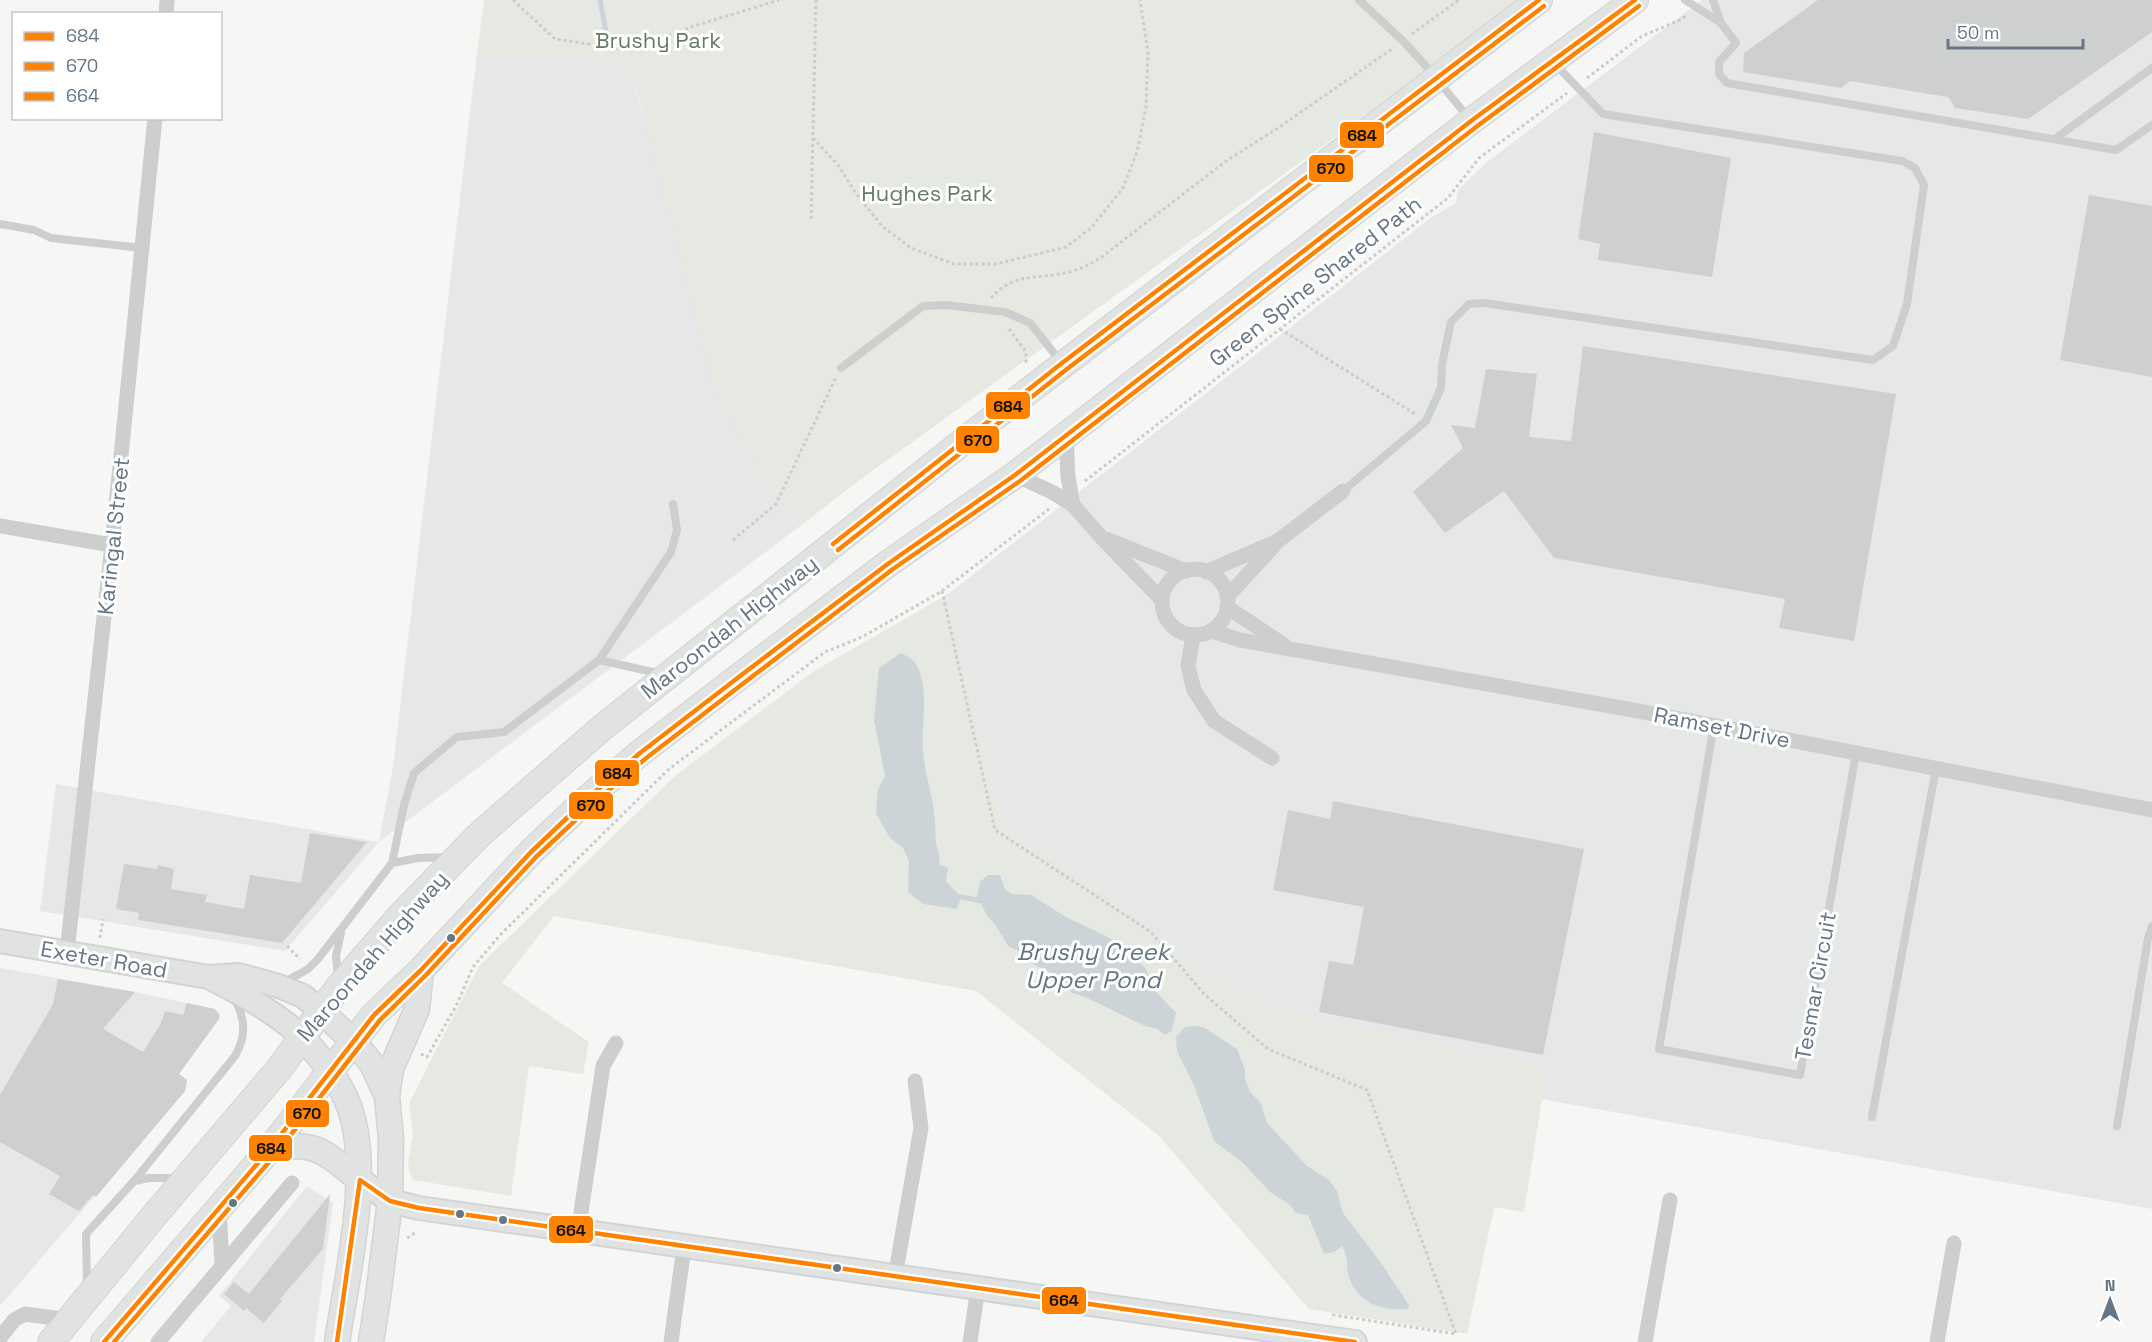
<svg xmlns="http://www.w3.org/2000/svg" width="2152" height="1342" font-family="'Space Grotesk',sans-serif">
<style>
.built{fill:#e6e7e7}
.green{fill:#e6e9e2}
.water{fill:#cdd4d7}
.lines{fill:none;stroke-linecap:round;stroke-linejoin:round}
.stream{stroke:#cdd4d7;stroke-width:5}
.building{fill:#ced0d0}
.secondary-casing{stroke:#d2d4d4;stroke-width:26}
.primary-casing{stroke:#d3d4d3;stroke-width:27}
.trunk-casing{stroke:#d2d3d3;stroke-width:28}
.path{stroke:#ccc;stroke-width:3;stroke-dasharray:3 3;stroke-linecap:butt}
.service{stroke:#cdcfcf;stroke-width:8}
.minor{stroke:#cdcfcf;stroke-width:15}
.secondary{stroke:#e1e2e2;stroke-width:22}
.primary{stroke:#e1e2e2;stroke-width:24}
.trunk{stroke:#e1e2e2;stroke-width:26}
.bus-1-casing{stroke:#fff;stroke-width:9}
.bus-2-casing{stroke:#fff;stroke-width:9}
.bus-3-casing{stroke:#fff;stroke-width:9}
.bus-1{stroke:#ff8200;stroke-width:4.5}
.bus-2{stroke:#ff8200;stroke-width:4.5}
.bus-3{stroke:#ff8200;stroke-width:4.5}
.bus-dot{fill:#657685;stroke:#fff;stroke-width:2}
.labels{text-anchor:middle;stroke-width:6;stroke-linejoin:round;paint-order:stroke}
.park-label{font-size:22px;fill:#687c64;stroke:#fff}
.street-label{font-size:22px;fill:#657685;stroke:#fff}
.water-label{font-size:24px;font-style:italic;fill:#617781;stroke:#fff}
.line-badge{stroke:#fff;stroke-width:2}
.pale-badge-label{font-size:16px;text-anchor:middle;font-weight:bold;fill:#111}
</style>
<rect width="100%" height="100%" fill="#f6f6f4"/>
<path class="built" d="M1702,0H2152V1209L1541,1099L1546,1068L1303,1017L1185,964L1133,912L1002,826L948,594L1432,217L1456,203L1458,190L1486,163Z
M477,53L604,59L629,69L759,469L803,524L379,842L285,951L40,911L56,784L379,842L393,767Z
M0,968L135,992L215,1009L221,1016L179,1074L187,1080L185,1091L0,1306Z
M307,1186L333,1203L314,1342H201L231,1306L219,1296Z"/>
<path class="green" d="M484,0H1525L857,482L803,524L759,469L716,398L642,107L629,69L604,59L477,53Z
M948,594L1002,826L1133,912L1185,964L1303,1017L1547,1068L1524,1212L1494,1207L1467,1334L1309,1309L1159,1136L976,991L554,916L502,983L589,1042L583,1074L529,1066L511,1196L413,1180L409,1171L408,1162L413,1134L409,1103L479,966L675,776L814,671Z"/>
<path class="water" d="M901,653C913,659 917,662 921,676C928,700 921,725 923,750C924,766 928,780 931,795C935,810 935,827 936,842C937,850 941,855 939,864L948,868L946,881L961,897L957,909L923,904L908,892L909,861L903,848L890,838L876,813L878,789L885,776L874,720L879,668Z
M988,875H1000L1005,889L1012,894L1031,895L1066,917L1110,938L1127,951L1146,969L1156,992L1176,1013L1172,1031L1165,1035L1156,1028L1145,1026L1085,997L1072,993L1057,976L1033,964L1027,955L1009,947L996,926L987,916L982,905L976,901L980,882Z
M1194,1026L1203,1027L1237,1049L1245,1069V1079L1250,1092L1261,1103L1267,1123L1307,1166L1329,1180L1337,1191L1343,1213L1379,1260L1409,1305L1408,1309C1381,1311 1356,1303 1348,1274C1346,1269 1348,1265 1347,1260C1346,1255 1344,1250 1342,1246L1334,1252L1324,1254L1308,1215L1296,1213L1289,1204L1270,1192L1242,1162L1214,1141L1194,1085L1177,1051L1176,1037L1185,1027Z"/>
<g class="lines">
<path class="stream" d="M600,0L607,37
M956,896L982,901"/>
</g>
<path class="building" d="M1818,0H2152V32L2028,119L1955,108L1948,97L1850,81L1841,88L1743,72L1744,53Z
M1594,132L1731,158L1712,277L1598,260L1600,244L1578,239Z
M2089,195L2152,206V377L2060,360Z
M1583,346L1896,394L1854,641L1779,628L1785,599L1554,558L1504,491L1445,533L1413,492L1463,448L1451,425L1475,428L1486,369L1537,374L1529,437L1571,441Z
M1333,801L1584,849L1543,1055L1319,1012L1329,961L1353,965L1364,907L1273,890L1288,810L1330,819Z
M310,833L367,842L282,943L138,920L139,913L116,909L124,864L157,869L158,865L174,869L171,889L207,895L205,902L244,909L250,875L301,883Z
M58,979L135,992L103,1029L143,1052L160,1025L165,1011L183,1015L187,1003L215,1009L219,1014V1019L179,1074L187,1080L185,1091L96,1197L93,1195L79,1211L49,1194L60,1176L0,1142V1095L53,1004Z
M330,1194L323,1249L280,1299L282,1301L264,1323L246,1308L244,1311L224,1294L234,1282L249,1294Z"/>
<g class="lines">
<defs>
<path id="secondary" d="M0,941L208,977L239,975L279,986L303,996L321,1011
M209,977C242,995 274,1011 301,1036
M360,1180L390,1201L419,1208L1355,1342"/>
<path id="primary" d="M321,1011L354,1042L372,1064L387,1096L391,1139L390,1201L378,1297L371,1342
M301,1036C319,1056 335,1074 346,1099C375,1161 347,1275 337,1342
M387,1096L391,1069L417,1009L421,970
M269,1150C316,1139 325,1153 360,1180"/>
<path id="trunk" d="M51,1342L153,1217L279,1069L338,988L401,915L479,835L603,727L970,436L1539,0
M104,1342L269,1150L374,1015L421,970L531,852L589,797L640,753L744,673L889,563L1015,475L1471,121L1635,0"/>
</defs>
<use href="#secondary" class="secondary-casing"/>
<use href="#primary" class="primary-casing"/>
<use href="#trunk" class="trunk-casing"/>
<path class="path" d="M513,0L555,39L629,50L694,26L779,0
M1412,34L1459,0
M1587,78L1642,36L1680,20L1687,15
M813,138L838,165L855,192L882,226L911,248L954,264H996L1066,247L1091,228L1123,188L1137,152L1146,107L1148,52L1140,0
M811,219L816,0
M991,298C1015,271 1038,280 1069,272C1082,269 1092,263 1103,256L1226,161L1278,128L1392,49
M1009,329L1026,352V365
M1280,329L1415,414
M1085,481L1448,198L1479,158L1567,93
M733,540L776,504L836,377
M942,591L995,830L1151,932L1205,995L1268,1049L1367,1090L1456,1334L1333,1315L1332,1319
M100,938L103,919
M287,946L300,959
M421,1054L427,1057L456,1006L473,967L501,934L669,769L825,652L862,637L942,591L1049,509
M407,1238L415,1233"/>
<path class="service" d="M1359,0L1403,41L1425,65L1468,117
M1685,0L1721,23
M1713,0L1721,23L1736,43L1719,62V74L1727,83L2116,150L2152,125
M2056,138L2152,68
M0,224L34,230L51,238L142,248
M841,368L923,306L946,305L1005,312L1030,323L1061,362
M1343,491L1426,421L1441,388L1442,364L1451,322L1469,304L1484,303L1873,360L1893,346L1907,304L1924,185L1915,168L1902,161L1603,114L1555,64
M599,660L662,674
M1714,725L1659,1049L1800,1075L1856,753
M392,863L404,805L414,773L457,737L504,732L599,660L671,552L677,530L673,504
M338,977L336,956L341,933
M283,983L308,969L318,959L392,863L418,858L449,857
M1872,1117L1936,768
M2117,1126L2148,938L2152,926
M135,1181L148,1178H180
M87,1288L86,1234L134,1181L235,1056C247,1035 245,1020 235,999"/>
<path class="minor" d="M166,14L167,0
M1066,434L1068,477L1073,505
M1015,475L1052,492L1073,505L1101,537L1162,600
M0,526L112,545
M1106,539L1186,571
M1162 602a33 33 0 1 1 66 0a33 33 0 1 1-66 0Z
M1206,572L1275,542
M1227,597L1279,540L1343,491
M1227,607L1284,645
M1212,631L1240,640L1633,710L2152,810
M1193,635L1188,666L1194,690L1214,721L1272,758
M67,952L112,545L155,118
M219,1209L222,1265
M578,1232L603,1066L616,1043
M895,1277L921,1128L915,1081
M0,1338L14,1320L25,1314L69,1320
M158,1342L292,1183
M671,1342L684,1247
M970,1342L978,1288
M1645,1342L1670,1200
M1937,1342L1954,1243"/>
<use href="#secondary" class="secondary"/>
<use href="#primary" class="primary"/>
<use href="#trunk" class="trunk"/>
<defs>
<path id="bus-1" d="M833,544L1062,363L1539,0
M104,1342L269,1150L374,1015L421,970L531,852L589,797L640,753L744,673L889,563L1015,475L1471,121L1635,0"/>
<path id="bus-2" d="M838,550L1067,369L1544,6
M114,1342L275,1155L380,1020L426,975L536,857L594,803L645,759L749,679L893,569L1020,481L1476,127L1639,6"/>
<path id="bus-3" d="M337,1342L360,1180L390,1201L419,1208L1355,1342"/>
</defs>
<use href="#bus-1" class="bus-1-casing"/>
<use href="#bus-2" class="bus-2-casing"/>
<use href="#bus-3" class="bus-3-casing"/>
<use href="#bus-1" class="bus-1"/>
<use href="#bus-2" class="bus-2"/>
<use href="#bus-3" class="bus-3"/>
</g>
<g class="bus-dot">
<circle cx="451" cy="938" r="5"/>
<circle cx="233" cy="1203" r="5"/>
<circle cx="460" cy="1214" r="5"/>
<circle cx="503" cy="1220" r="5"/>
<circle cx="837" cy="1268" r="5"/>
</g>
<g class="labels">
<g class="park-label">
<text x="658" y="48">Brushy Park</text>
<text x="927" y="201">Hughes Park</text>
</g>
<g class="street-label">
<text transform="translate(1315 281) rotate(-38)" y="8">Green Spine Shared Path</text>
<text transform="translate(113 536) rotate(-84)" y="8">Karingal Street</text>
<text transform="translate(729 627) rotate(-38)" y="8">Maroondah Highway</text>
<text transform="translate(1722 727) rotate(11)" y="8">Ramset Drive</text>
<text transform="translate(372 956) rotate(-49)" y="8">Maroondah Highway</text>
<text transform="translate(104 959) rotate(10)" y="8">Exeter Road</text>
<text transform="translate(1815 986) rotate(-80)" y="8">Tesmar Circuit</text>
</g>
<g class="water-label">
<text x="1093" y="960">Brushy Creek<tspan x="1093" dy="28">Upper Pond</tspan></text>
</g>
</g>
<g class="line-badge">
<rect x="1339" y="121" width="46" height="28" rx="6" fill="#ff8200"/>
<rect x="1308" y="154" width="46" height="29" rx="6" fill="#ff8200"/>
<rect x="985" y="391" width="46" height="29" rx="6" fill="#ff8200"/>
<rect x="955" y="425" width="45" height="29" rx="6" fill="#ff8200"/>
<rect x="594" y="759" width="46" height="28" rx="6" fill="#ff8200"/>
<rect x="568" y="791" width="46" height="29" rx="6" fill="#ff8200"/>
<rect x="285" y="1099" width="45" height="29" rx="6" fill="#ff8200"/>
<rect x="248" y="1134" width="45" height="28" rx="6" fill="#ff8200"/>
<rect x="548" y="1215" width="46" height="29" rx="6" fill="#ff8200"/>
<rect x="1041" y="1286" width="46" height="29" rx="6" fill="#ff8200"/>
</g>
<g class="pale-badge-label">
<text x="1362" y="141">684</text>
<text x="1331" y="174">670</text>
<text x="1008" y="412">684</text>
<text x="978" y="446">670</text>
<text x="617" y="779">684</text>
<text x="591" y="811">670</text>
<text x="307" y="1119">670</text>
<text x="271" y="1154">684</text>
<text x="571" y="1236">664</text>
<text x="1064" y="1306">664</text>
</g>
<rect x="12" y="12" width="210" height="108" fill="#ffffff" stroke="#c1c8ce" stroke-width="1.5"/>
<rect x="24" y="32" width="30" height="9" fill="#ff8200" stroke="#c1c8ce" stroke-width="1.5"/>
<text x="66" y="42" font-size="18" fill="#657685">684</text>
<rect x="24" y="62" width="30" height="9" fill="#ff8200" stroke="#c1c8ce" stroke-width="1.5"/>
<text x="66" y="72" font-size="18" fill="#657685">670</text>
<rect x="24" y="92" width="30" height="9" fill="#ff8200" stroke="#c1c8ce" stroke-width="1.5"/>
<text x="66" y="102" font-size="18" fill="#657685">664</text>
<g transform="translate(2110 1300)" stroke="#ffffff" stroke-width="4.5" paint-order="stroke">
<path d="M0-4.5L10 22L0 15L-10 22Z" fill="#657685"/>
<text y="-9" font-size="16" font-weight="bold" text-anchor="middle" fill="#657685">N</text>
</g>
<path d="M1948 39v9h135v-9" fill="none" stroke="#657685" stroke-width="3"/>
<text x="1957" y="39" font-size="18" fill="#657685" stroke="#ffffff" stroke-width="4.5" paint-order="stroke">50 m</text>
</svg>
